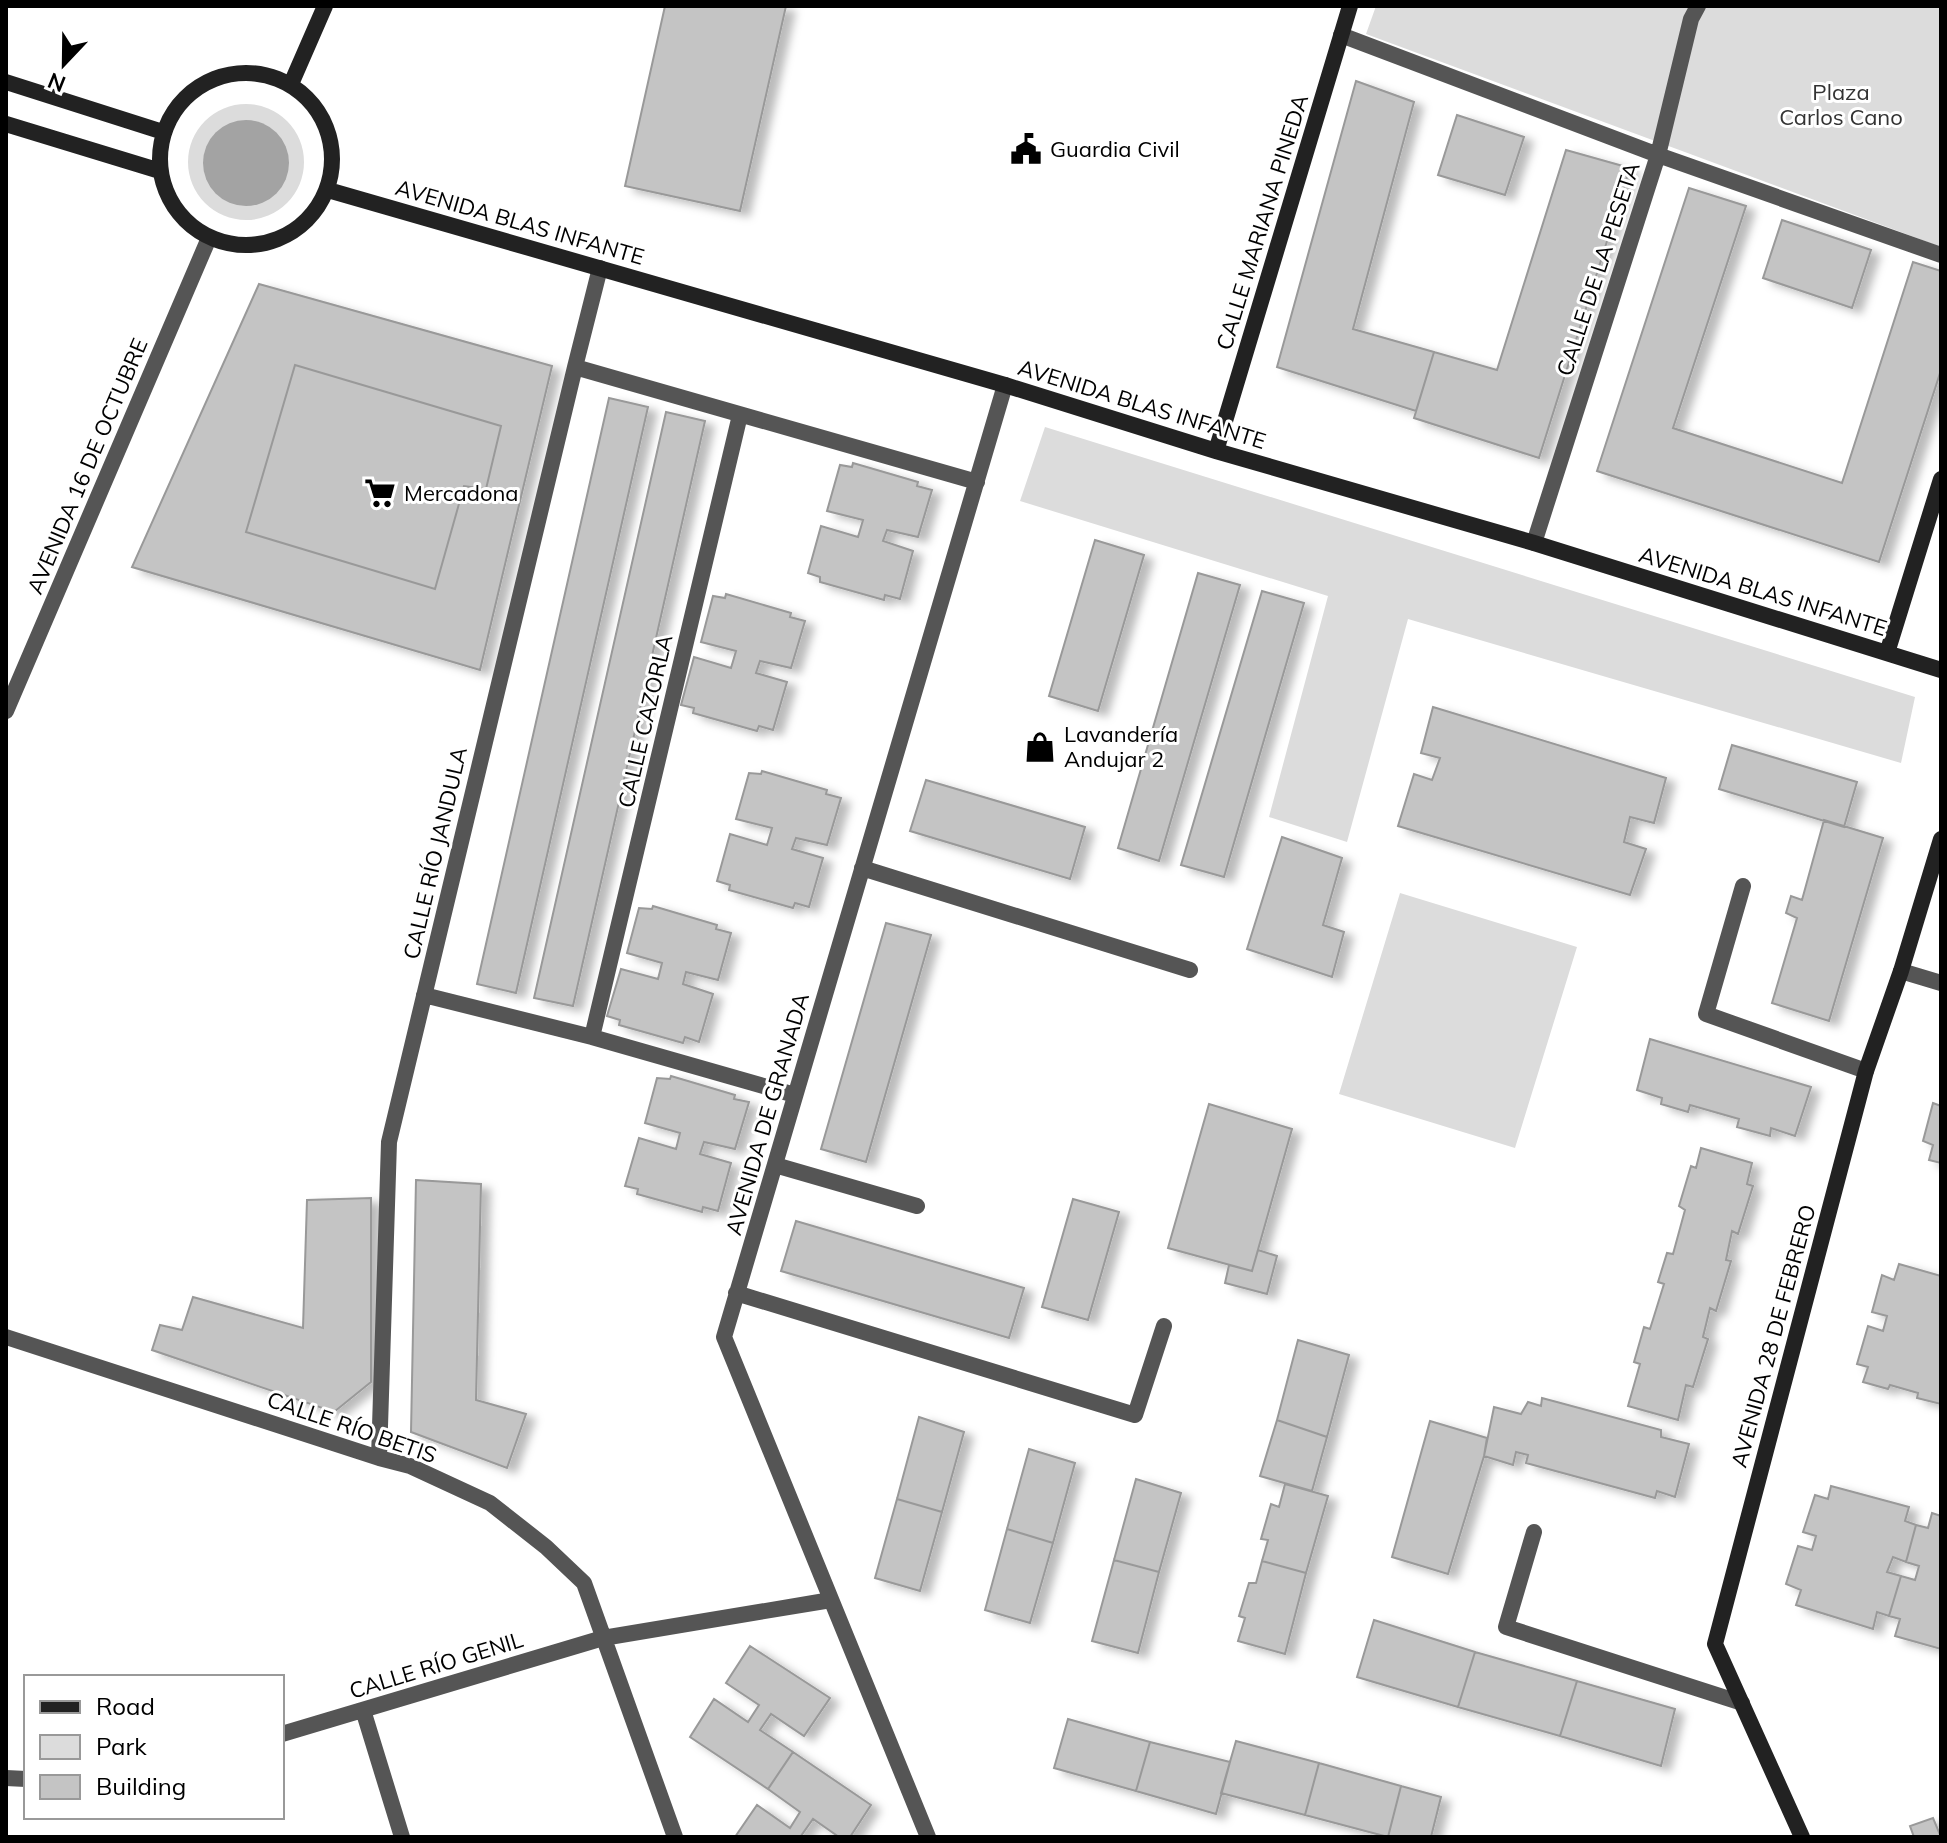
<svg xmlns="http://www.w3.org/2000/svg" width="1947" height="1843" font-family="Mulish,sans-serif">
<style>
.green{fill:#dcdcdc}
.water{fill:#a3a3a3}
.building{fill:#c4c4c4;stroke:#999;stroke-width:2;filter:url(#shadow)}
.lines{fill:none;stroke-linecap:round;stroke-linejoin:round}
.street{stroke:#555;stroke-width:16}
.secondary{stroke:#222;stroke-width:16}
.labels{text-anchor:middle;stroke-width:6;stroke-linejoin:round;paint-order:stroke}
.park-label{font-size:22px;fill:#333;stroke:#fff}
.poi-label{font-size:22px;fill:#000;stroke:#fff;text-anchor:start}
.street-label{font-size:22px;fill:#000;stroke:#fff}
</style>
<defs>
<filter id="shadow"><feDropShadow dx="9" dy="5" stdDeviation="4" flood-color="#0004"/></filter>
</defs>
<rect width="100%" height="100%" fill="#fff"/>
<path class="green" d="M1376,6H1941V247L1366,34Z
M188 162a58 58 0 1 1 116 0a58 58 0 1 1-116 0Z
M1045,427L1915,697L1901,763L1408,619L1347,842L1269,817L1328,596L1020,501Z
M1400,893L1577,947L1515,1148L1339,1094Z"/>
<path class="water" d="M203 163a43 43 0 1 1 86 0a43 43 0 1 1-86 0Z"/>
<path class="building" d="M665,6H786L740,211L625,186Z
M1356,81L1414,102L1353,329L1434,352L1416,411L1277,367Z
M1457,115L1524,137L1505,195L1438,175Z
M1566,150L1630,168L1539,458L1414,418L1434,352L1497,370Z
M1689,188L1746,206L1673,428L1842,483L1913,262L1941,271V370L1879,562L1597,471Z
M1782,220L1871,250L1852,308L1763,278Z
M259,284L552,366L480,670L132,567Z
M295,365L501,426L486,489L464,486L435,589L246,532Z
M609,398L648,407L516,993L477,984Z
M666,412L705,421L573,1006L534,998Z
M853,463L918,482L917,486L932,490L918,537L887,530L883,541L913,551L900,599L885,595L884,600L820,582V577L808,573L821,526L858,537L863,520L827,511L840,465L852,467Z
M1095,540L1144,555L1098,711L1049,696Z
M1198,573L1240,585L1159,861L1118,848Z
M1262,591L1304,603L1224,877L1181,865Z
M726,594L791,613L790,617L805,621L791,668L760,661L756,673L787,682L773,730L759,726L757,731L693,713L694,708L681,705L694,657L731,668L736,651L701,642L713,596L725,598Z
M1433,707L1666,778L1654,823L1630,817L1624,842L1646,849L1630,895L1398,826L1414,774L1432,780L1440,758L1421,753Z
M1732,745L1857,782L1844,827L1719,789Z
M762,771L827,790L826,794L841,798L827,845L796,838L792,849L823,858L809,907L795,903L793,908L729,890L730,885L717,881L730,834L767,845L772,828L736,819L749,773L761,774Z
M926,780L1085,827L1070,879L910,831Z
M1824,820L1883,838L1829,1021L1772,1003L1797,918L1786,913L1791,896L1802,900Z
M1282,837L1342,858L1323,925L1344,932L1332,977L1247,949Z
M653,906L717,925L716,929L731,933L718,980L686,972L683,984L713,994L699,1042L685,1037L683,1043L619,1025L620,1020L607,1016L621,969L658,979L662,963L627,953L639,908L652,909Z
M886,923L931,935L866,1162L821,1149Z
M1650,1039L1811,1087L1795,1136L1771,1128L1770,1136L1737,1127L1739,1119L1690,1105L1688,1112L1661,1104L1662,1098L1637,1090Z
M671,1076L735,1095L734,1099L749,1102L735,1149L704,1142L700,1154L731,1163L718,1211L703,1207L702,1212L637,1194L638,1189L625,1186L639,1138L676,1149L680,1133L645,1123L657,1078L670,1079Z
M1933,1103L1941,1106V1163L1929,1160L1933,1145L1923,1141Z
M1209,1104L1292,1129L1252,1271L1168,1248Z
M1701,1148L1752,1163L1747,1184L1753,1186L1738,1234L1732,1231L1726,1260L1731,1261L1716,1311L1710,1308L1703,1337L1708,1339L1693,1387L1686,1385L1678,1420L1628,1406L1640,1364L1634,1362L1644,1327L1650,1329L1664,1284L1658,1282L1667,1253L1673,1254L1685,1210L1679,1206L1691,1166L1696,1168Z
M416,1180L481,1184L476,1400L526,1414L507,1468L411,1432Z
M371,1198V1382L334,1412L152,1350L160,1325L182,1330L193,1297L303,1328L307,1200Z
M1073,1199L1119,1212L1088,1320L1042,1307Z
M796,1221L1024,1288L1009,1338L781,1271Z
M1258,1250L1277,1256L1267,1294L1225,1283L1229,1265L1252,1271Z
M1899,1264L1941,1276V1404L1917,1398L1918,1393L1890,1385L1888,1389L1863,1382L1868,1367L1857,1364L1868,1326L1883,1331L1887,1316L1872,1312L1882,1275L1894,1280Z
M1298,1340L1349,1355L1327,1437L1277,1420Z
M1542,1398L1661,1430V1437L1689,1444L1675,1497L1657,1491L1655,1498L1526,1463L1528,1455L1516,1452L1513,1465L1484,1456L1494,1407L1521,1414L1528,1402L1541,1406Z
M919,1417L964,1432L942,1512L897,1499Z
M1277,1420L1327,1437L1312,1491L1260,1476Z
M1430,1421L1487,1438L1484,1456L1448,1574L1392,1557Z
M1029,1449L1075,1463L1053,1543L1007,1529Z
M1136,1479L1181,1493L1159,1572L1114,1560Z
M1285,1484L1328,1496L1306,1573L1262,1561L1268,1540L1261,1539L1271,1504L1279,1507Z
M1831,1486L1909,1507L1905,1521L1916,1525L1906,1562L1893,1557L1887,1572L1901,1576L1889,1616L1877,1612L1873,1629L1796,1605L1801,1590L1786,1584L1798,1546L1812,1550L1816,1536L1803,1532L1815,1495L1828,1499Z
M897,1499L942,1512L920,1591L875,1578Z
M1932,1513L1941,1516V1649L1895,1636L1900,1619L1889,1616L1901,1576L1915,1580L1919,1566L1906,1562L1916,1525L1928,1528Z
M1007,1529L1053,1543L1030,1623L985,1610Z
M1114,1560L1159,1572L1138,1653L1092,1641Z
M1262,1561L1306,1573L1285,1654L1238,1641L1245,1618L1239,1616L1249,1583H1256Z
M1374,1620L1475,1652L1458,1707L1357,1677Z
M750,1646L830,1698L804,1736L771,1714L760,1730L793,1752L768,1789L690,1737L714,1699L748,1722L759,1705L726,1683Z
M1475,1652L1577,1681L1560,1736L1458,1707Z
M1577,1681L1675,1709L1661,1766L1560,1736Z
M1068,1719L1150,1742L1136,1791L1054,1768Z
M1236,1741L1319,1763L1305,1815L1221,1793Z
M1150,1742L1230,1762L1216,1814L1136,1791Z
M793,1752L871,1805L850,1837H839L813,1819L801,1836L803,1837H735L757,1805L790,1828L800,1812L768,1789Z
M1319,1763L1401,1786L1388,1837L1305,1815Z
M1401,1786L1441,1797L1431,1837H1388Z
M1933,1818L1941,1837H1914L1910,1826Z"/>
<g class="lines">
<path class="street" d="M1341,35L1658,155L1941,255
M575,367L977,482
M1534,543L1658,155L1691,19L1698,6
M6,711L209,238
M862,868L1190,970
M1743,886L1706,1014L1866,1071
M1901,971L1941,983
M424,995L592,1037L795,1095
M592,1037L740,415
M775,1165L917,1206
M736,1293L1135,1415L1164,1326
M6,1337L379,1458L410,1466L490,1503L546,1547L584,1583L675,1837
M379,1458L389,1142L575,367L600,268
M1534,1532L1506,1627L1742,1703
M363,1710L402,1837
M282,1734L603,1638L831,1600
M6,1778L26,1779
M928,1837L724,1337L1005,385"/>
<path class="secondary" d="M160 159a86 86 0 1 1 172 0a86 86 0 1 1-172 0Z
M6,82L163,132
M291,84L325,6
M6,124L160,171
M328,190L1005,385L1216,451L1534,543L1941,670
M1216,451L1350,6
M1887,653L1941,479
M1802,1837L1715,1644L1866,1071L1901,971L1941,839"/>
</g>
<defs>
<symbol id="civic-bare" viewBox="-9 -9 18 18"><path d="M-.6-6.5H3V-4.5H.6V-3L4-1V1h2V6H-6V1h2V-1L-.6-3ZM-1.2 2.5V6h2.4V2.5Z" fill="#000" stroke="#fff" stroke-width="2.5" paint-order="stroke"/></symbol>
<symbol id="supermarket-bare" viewBox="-9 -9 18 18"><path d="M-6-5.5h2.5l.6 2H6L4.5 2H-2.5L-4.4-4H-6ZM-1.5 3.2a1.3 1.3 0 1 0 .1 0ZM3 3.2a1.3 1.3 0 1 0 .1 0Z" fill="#000" stroke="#fff" stroke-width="2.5" paint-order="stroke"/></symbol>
<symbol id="shop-bare" viewBox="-9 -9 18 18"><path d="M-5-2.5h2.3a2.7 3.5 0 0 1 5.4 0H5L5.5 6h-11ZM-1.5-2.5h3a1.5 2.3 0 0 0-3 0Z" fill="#000" stroke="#fff" stroke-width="2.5" paint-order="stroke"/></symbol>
</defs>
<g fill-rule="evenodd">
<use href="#civic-bare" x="1004" y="127" width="44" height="44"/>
<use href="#supermarket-bare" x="358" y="471" width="44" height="44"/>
<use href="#shop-bare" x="1018" y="725" width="44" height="44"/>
</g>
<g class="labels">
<g class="park-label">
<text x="1841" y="100">Plaza<tspan x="1841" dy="25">Carlos Cano</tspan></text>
</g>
<g class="poi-label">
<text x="1050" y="157">Guardia Civil</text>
<text x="404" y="501">Mercadona</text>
<text x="1064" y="742">Lavandería<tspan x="1064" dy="25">Andujar 2</tspan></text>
</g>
<g class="street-label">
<text transform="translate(520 222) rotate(16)" y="8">AVENIDA BLAS INFANTE</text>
<text transform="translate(1262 222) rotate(-73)" y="8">CALLE MARIANA PINEDA</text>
<text transform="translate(1598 269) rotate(-72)" y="8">CALLE DE LA PESETA</text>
<text transform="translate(1142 404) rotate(17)" y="8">AVENIDA BLAS INFANTE</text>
<text transform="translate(87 466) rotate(-67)" y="8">AVENIDA 16 DE OCTUBRE</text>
<text transform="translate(1763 591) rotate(17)" y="8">AVENIDA BLAS INFANTE</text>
<text transform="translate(645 721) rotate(-77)" y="8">CALLE CAZORLA</text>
<text transform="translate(435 853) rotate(-77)" y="8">CALLE RÍO JANDULA</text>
<text transform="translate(767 1114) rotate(-74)" y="8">AVENIDA DE GRANADA</text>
<text transform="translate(1773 1336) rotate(-75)" y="8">AVENIDA 28 DE FEBRERO</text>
<text transform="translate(352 1427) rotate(19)" y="8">CALLE RÍO BETIS</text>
<text transform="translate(436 1665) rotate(-17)" y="8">CALLE RÍO GENIL</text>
</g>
</g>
<rect width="1947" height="1843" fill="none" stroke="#000000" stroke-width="16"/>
<rect x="24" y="1675" width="260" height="144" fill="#ffffff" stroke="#999999" stroke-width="2"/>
<rect x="40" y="1701" width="40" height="12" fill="#222222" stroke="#999999" stroke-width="2"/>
<text x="96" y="1715" font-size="24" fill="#000000">Road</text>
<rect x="40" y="1735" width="40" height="24" fill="#dcdcdc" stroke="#999999" stroke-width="2"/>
<text x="96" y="1755" font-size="24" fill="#000000">Park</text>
<rect x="40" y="1775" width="40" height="24" fill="#c4c4c4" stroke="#999999" stroke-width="2"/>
<text x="96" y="1795" font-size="24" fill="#000000">Building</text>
<g transform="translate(64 64) rotate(202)" stroke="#ffffff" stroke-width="6" paint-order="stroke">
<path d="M0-6L14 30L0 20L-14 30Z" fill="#000000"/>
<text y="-12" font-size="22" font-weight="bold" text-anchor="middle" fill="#000000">N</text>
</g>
</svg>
